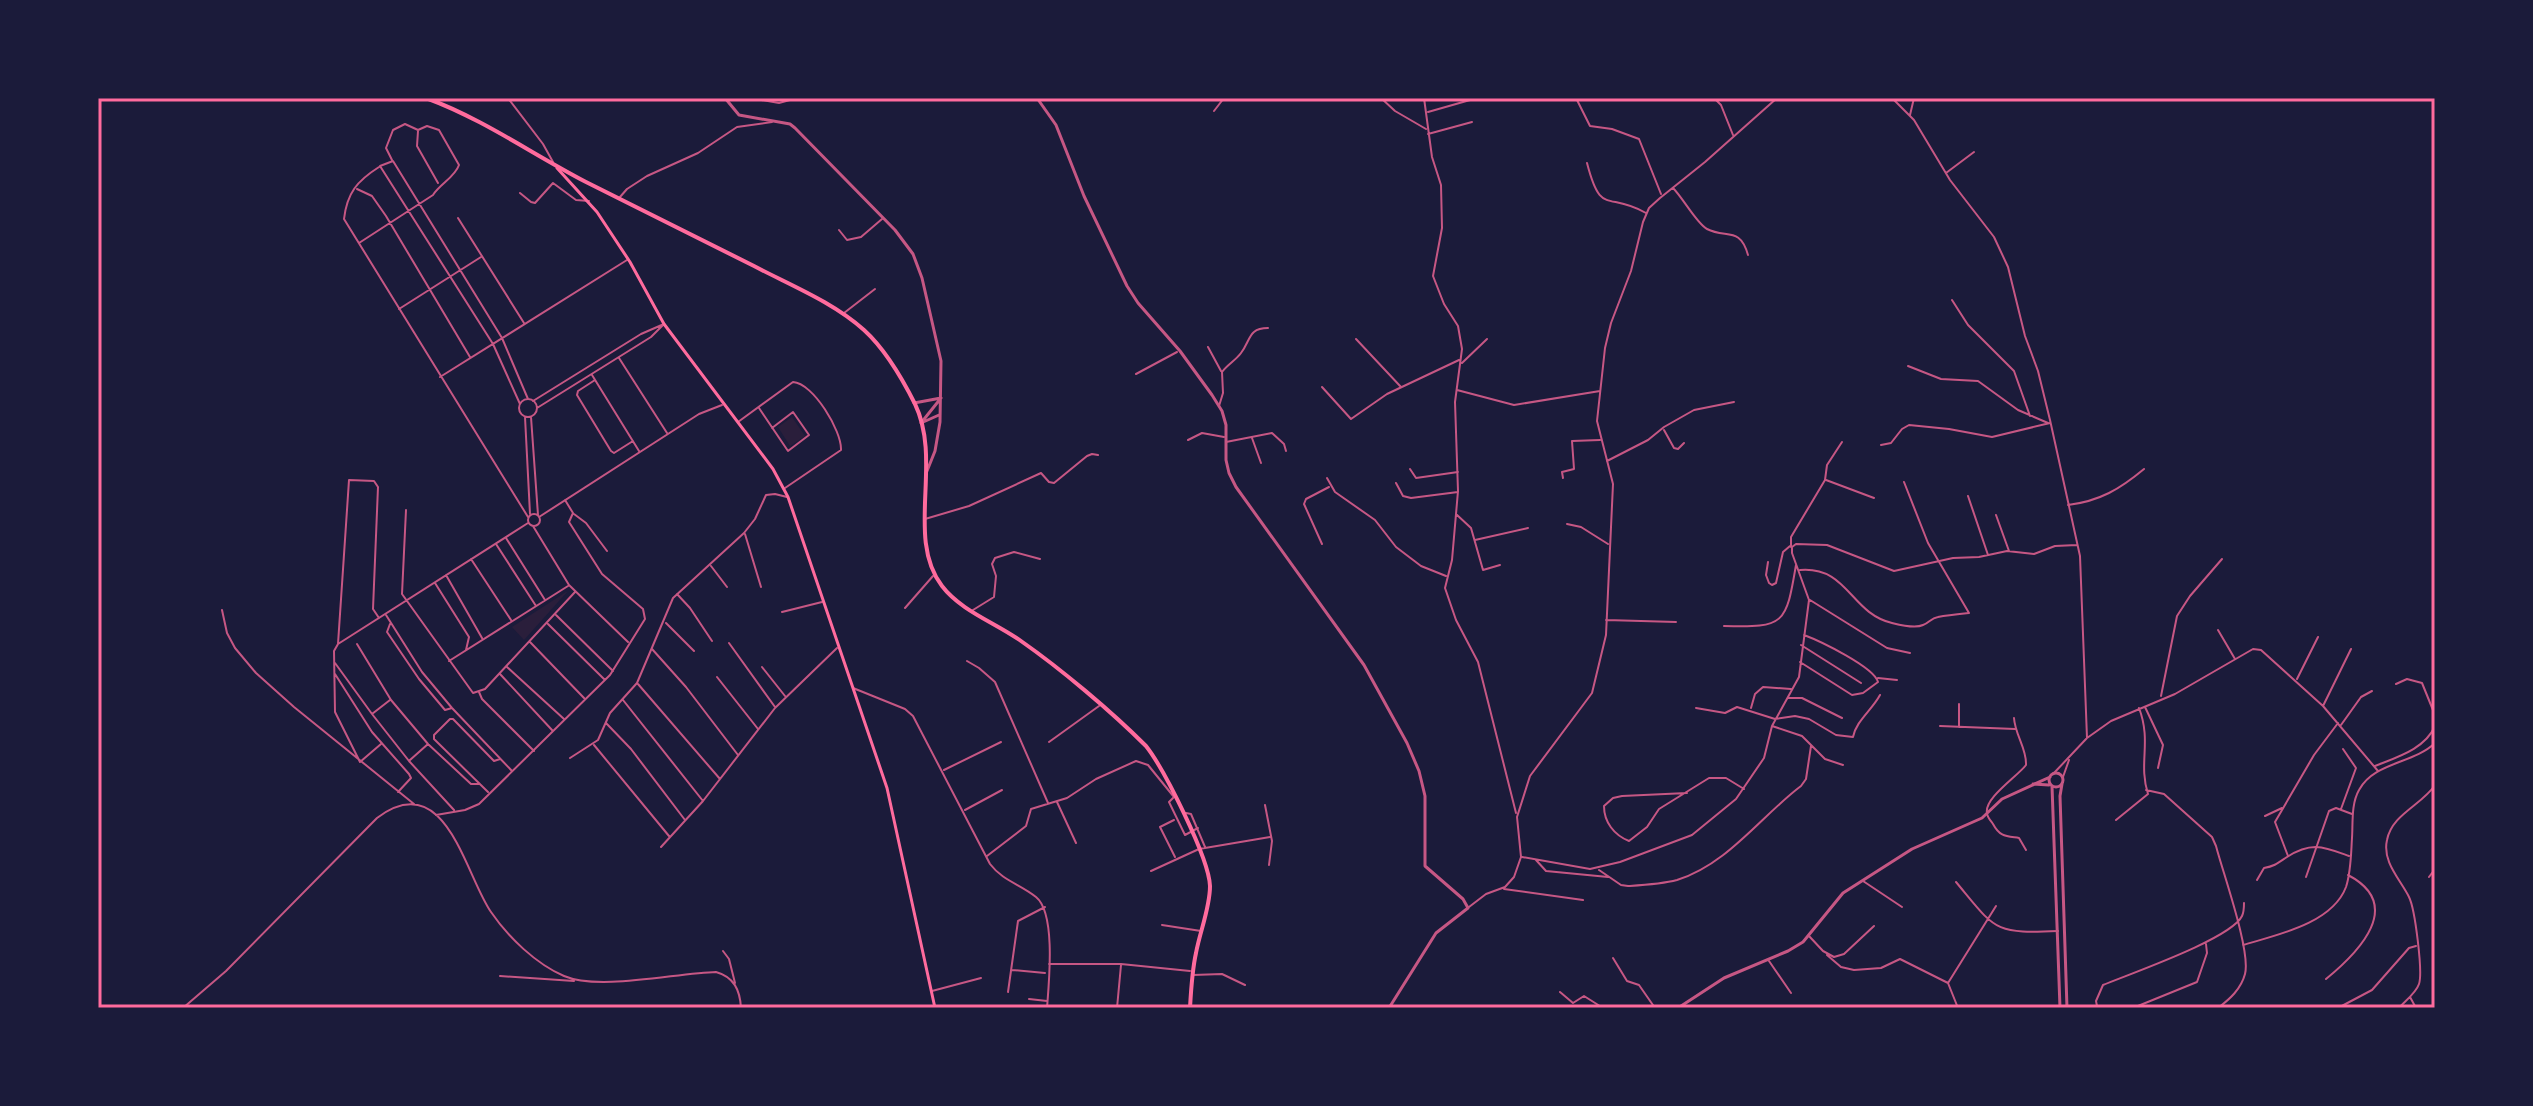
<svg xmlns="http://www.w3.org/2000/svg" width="2533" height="1106" font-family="'PT Serif',serif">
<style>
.green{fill:#2a1e3b}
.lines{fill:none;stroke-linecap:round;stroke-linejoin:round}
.minor{stroke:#c65784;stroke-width:2}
.tertiary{stroke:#c65784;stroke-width:3}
.secondary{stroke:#ff6b9d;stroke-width:3}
.primary{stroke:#ff6b9d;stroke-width:4}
.neatline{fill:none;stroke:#ff6b9d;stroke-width:3}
</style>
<rect width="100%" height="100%" fill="#1b1b3a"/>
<path class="green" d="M792,417L805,436L790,446L778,427Z
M567,592L524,640L512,627L566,592Z"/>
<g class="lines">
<path class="minor" d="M508,98L543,144L553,162
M750,98L779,103L797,98
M800,98L808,100
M1381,98L1395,111L1426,129
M1424,98L1432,157L1441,185L1442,228L1433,276L1444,304L1458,326L1462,349L1455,402L1458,491L1452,560L1445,588L1456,620L1478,662L1516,813
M1576,98L1590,126L1612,129L1639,139L1661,194
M1714,98L1721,105L1733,135
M1892,98L1914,120L1950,180L1994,237L2008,267L2025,336L2038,371L2050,420L2080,556L2087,738
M1214,111L1224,98
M1428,112L1477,98
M1910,115L1914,98
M418,131L417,146L438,183
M1428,134L1472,122
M1587,163C1601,217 1607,191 1646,213
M379,167C357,181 347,193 344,219L528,517
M1946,173L1974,152
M1673,188C1683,198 1697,224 1707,229C1726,239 1740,226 1748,255
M357,189L372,196L386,216L470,357
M520,193L531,202L535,203L553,183L576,200L589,201
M620,197L627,189L647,176L698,153L737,127L772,122
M458,218L524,323
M839,230L847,240L861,237L882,219
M359,243L433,195C440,184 455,177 459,165L439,130L427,126L418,130L405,124L393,130L386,148L392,160
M1952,300L1968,325L2014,371L2030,416
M399,309L481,257
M844,313L875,289
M1356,339L1401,387
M1208,347L1221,371
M619,358L667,433
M1462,363L1487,339
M1908,366L1941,379L1978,381L2018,410L2048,423
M1136,374L1177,352
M592,375L639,451
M440,377L627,260
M595,380L578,391L577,395L611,451L614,453L633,441
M1322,387L1351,419L1387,394L1459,360
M1457,390L1514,405L1600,391
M519 408a9 9 0 1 1 18 0a9 9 0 1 1-18 0Z
M533,401L641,334L664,324L651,337L537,408
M520,404L493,344L380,166L393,161L502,338L528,399
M1219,406L1223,393L1222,372C1227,365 1236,360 1241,353C1251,340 1248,328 1268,328
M759,408L788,451L809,435L793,412L772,428
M525,417L530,514
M531,417L538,515
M738,422L793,382C813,383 842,431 841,450L785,488
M1664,430L1674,448L1678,449L1684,443
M1252,438L1261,463
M1188,440L1202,433L1224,437
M1226,442L1272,433L1284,444L1286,451
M1881,445L1891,443L1902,429L1909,425L1949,429L1992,437L2050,423
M1607,461L1648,440L1664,427L1694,410L1734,402
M1410,469L1416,478L1458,472
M1327,478L1335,492L1375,520L1396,547L1421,566L1446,576
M1563,478L1562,472L1574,469L1572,441L1600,440
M1826,480L1874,498
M1396,483L1403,496L1411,498L1458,492
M1968,496L1988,555
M2068,505C2100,501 2120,489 2144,469
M406,510L402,594L473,693L485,689L575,592
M528 520a6 6 0 1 1 12 0a6 6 0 1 1-12 0Z
M574,514L586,523L607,551
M1456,514L1471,528L1483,570L1500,565
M1996,515L2009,551
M539,517L699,414L722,405
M925,519L969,506L1041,473L1049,482L1054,483L1087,456L1092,454L1098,455
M1567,524L1581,527L1608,544
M533,526L569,585L628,642
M745,534L761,587
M506,538L545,600
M1475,540L1528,528
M496,544L536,606
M1322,544L1304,504L1306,499L1329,487
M1791,547V537L1825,480L1827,465L1842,442
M471,559L511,620
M1768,562L1766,575L1769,583L1772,585L1776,583L1783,552L1790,546
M711,566L727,587
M1800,570C1848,566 1850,613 1892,623C1900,625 1915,629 1923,625C1929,623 1931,618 1938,617C1948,615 1959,614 1969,613L1928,543L1904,482
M446,575L482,638
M435,583L469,637L466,650
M677,594L690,608L712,641
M1810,600L1887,648L1910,653
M905,608L933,576
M222,610L227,633L235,648L256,673L294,707L414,804
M973,610L994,597L996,576L992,564L995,558L1014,552L1040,559
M782,612L822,602
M386,615L422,672L452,708L512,771
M556,615L613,671
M1606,620L1676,622
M666,623L694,651
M390,624L387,632L419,679L445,710L452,708
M548,624L605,680
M1724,626C1785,628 1786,624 1796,565
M2218,630L2235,659
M530,642L584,698
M729,643L775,707
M338,644L349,480L374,481L378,487L373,609L379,618
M357,644L391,700L428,744L471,784H480
M1801,645L1861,683
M652,649L686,687L738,755
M449,661L568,586
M967,661L979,668L995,682L1048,803
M1800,662L1852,695L1863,693L1878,682C1874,667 1820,641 1804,635
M335,663L372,714L390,700
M507,667L564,719
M762,667L785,696
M335,674L372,732L409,774L411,778L398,792
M500,674L552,730
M717,677L758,729
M1878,678L1897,680
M2297,679L2318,637
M638,684L720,779
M2396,684L2407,679L2422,683L2435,715
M853,688L905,709L913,716L990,864C1003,881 1020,884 1036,897C1056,913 1049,982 1047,1008
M479,692L482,699L534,751
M2161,696L2177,616L2190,596L2222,559
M1788,698H1802L1842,718
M623,700L703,801
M2323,706L2351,649
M2145,707L2163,745L2158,768
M1696,708L1725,713L1737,707L1775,719L1795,716L1809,719L1836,735L1853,737C1856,721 1872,710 1880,695
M1751,708L1755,694L1763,687L1791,689
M372,714L409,761L454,810
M2014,718C2015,735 2027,749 2026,765C2018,776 1984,798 1987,813C1987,817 1991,821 1993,824C2000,837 2006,836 2019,838L2026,850
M606,723L631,749L685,820
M2341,725L2361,697L2372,691
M1772,726L1802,736L1825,759L1843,765
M1940,726L2015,729
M1959,727V704
M1049,742L1099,706
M381,744L360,762L335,712L334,651L338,644L528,523
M594,745L669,836
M570,758L598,740L610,713L637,683L673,598L744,533L755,519L766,495L775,494L787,497
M410,760L428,744
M2375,766C2397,757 2425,749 2435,726
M944,770L1001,742
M2054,773L2087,738L2111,721L2175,694L2253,649L2261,650L2323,706L2378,771
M2063,777L2069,760
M2146,790L2164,794L2212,837L2216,846C2223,873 2251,951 2245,974C2241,989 2230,999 2218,1008
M488,792L434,739V735L450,719H453L494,761L500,759
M1687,793L1622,796L1613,798L1604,806C1604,822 1614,835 1629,841L1647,827L1659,809L1709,778H1726L1744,789
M1057,802L1076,843
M1265,805L1272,841L1269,865
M2341,809L2356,768L2343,749
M965,810L1002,790
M1186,813L1191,814L1205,847
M436,815L465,810L479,804L610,675L645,619L643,609L602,574L569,522L573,513L565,500
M2265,816L2282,808
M1174,820L1160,827L1175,857
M2116,820L2148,794C2138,763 2152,742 2139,708
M661,847L703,801L775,708L837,648
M987,856L1026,826L1031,809L1067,798L1096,779L1136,761L1148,765L1174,797L1169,802L1185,835L1198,828
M2288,856L2275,822L2314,755L2338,723
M1522,857L1590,869L1620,862L1692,835L1736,799L1764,758L1772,726L1799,677L1809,600L1792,553V547L1796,544L1827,545L1894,571L1953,558L1979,557L2007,551L2034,554L2055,546L2077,545
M1536,860L1546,871L1608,877
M1599,870L1621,885L1628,886C1644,885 1662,884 1677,880C1728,864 1761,816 1801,786L1806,779L1811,746
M1151,871L1199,849L1270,837
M2306,877L2329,811L2336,808L2352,814
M2429,877L2435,869
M2257,880L2264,868C2275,866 2278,863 2287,857C2312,841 2324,847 2349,856
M1863,881L1902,907
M1956,882C1996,930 1993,934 2058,931
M1504,889L1583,900
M1469,907L1486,894L1505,887L1514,877L1521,857L1517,817L1530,776L1592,693L1606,635L1613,484L1597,421L1605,348L1611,323L1631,271L1643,222L1649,208L1660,198L1705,162L1777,98
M1162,925L1201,931
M1809,936L1823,951L1834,957L1844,954L1874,926
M2243,945C2276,935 2332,924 2346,887C2351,872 2351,854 2352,838C2353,823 2351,804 2359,790C2374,762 2413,764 2435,743
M723,951L729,959L735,983
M1827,955L1841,967L1854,970L1881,968L1900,959L1948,983L1958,1008
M1613,958L1627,981L1639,985L1655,1008
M1769,961L1791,993
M1049,964H1121L1190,971
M1012,970L1045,973
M1193,975L1222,974L1245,985
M500,976L574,981
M2326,979C2359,952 2405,905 2348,875
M1948,983L1996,906
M932,991L981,978
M1008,992L1018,921L1045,907
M1560,992L1573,1003L1584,996L1603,1008
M2410,997L2416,1008
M1029,999L1047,1001
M183,1008L226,971L377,818C446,766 465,875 491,912C508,937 536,964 564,976C599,991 676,973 716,972C734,977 740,990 741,1008
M1117,1008L1121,965
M2102,1008L2097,1006L2096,1001L2103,985C2129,974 2231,939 2242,916C2244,912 2244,907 2244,903
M2133,1008L2197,982L2207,953L2206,944
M2338,1008L2372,990L2409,948L2416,946
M2399,1008C2405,1001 2416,993 2419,984C2423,972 2415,909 2409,897C2400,879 2382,862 2387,840C2392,814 2422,805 2435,785"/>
<path class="tertiary" d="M725,98L739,115L790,124L795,128L895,230L913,254L922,278L941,361L940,422L935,451L927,471
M1037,98L1056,125L1084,196L1127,286L1138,303L1180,351L1212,395L1222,411L1226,425V460L1229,473L1236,487L1364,665L1407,743L1419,771L1425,796V866L1463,899L1468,908L1436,933L1389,1008
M914,403L941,398
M921,423L941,398
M921,423L939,415
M2049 780a7 7 0 1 1 14 0a7 7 0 1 1-14 0Z
M2033,784L2049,785
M2062,784L2060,796L2067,1008
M2052,786L2060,1008
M1678,1008L1724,978L1788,951L1803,942L1843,893L1912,849L1982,818L2002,799L2050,777"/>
<path class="secondary" d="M557,168L597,212L630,262L664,324L773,469L788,497L887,788L935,1008"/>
<path class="primary" d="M426,98C483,119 532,154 586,182C642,210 698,238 754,266C790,285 833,302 864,330C886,350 902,378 915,404C943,462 905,538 942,586C961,611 996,623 1021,641C1061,669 1111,711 1146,746C1164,769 1209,858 1210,886C1210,908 1200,931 1196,953C1192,971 1191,990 1190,1008"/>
</g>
<rect width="2533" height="1106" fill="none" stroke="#1b1b3a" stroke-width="200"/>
<rect x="100" y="100" width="2333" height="906" class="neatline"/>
</svg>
